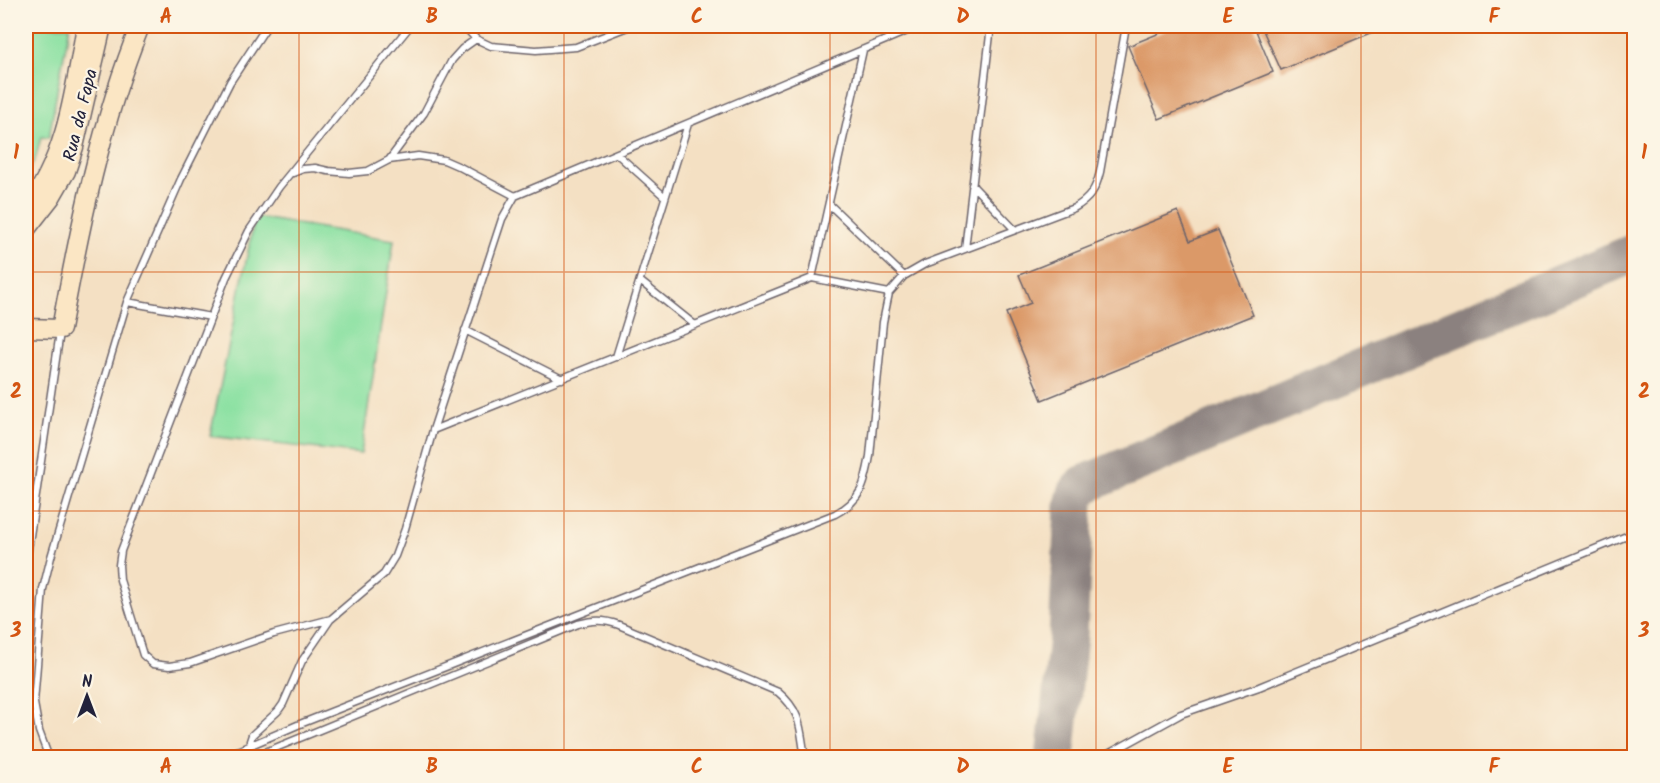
<svg xmlns="http://www.w3.org/2000/svg" width="1660" height="783" font-family="Kalam,sans-serif">
<style>
.green{fill:#8ce1a3;stroke:#57826f;stroke-width:1.5}
.lines{fill:none;stroke-linecap:round;stroke-linejoin:round}
.taxiway{stroke:#8b817f;stroke-width:39}
.building{fill:#db9968}
.lane-casing{stroke:#6c646b;stroke-width:9}
.secondary-casing{stroke:#6c646b;stroke-width:21}
.lane{stroke:#fff;stroke-width:6}
.secondary{stroke:#fbe6c4;stroke-width:18}
.grid{fill:none;stroke:#d45411;stroke-width:1.5;stroke-opacity:0.55}
.labels{text-anchor:middle;stroke-width:4.5;stroke-linejoin:round;paint-order:stroke}
.street-label{font-size:18px;fill:#22223b;stroke:#fcf5e5}
.neatline{fill:none;stroke:#d45411;stroke-width:2}
.grid-label{font-size:20px;text-anchor:middle;font-weight:bold;fill:#d45411}
</style>
<rect width="100%" height="100%" fill="#fcf5e5"/>
<filter id="ink" filterUnits="userSpaceOnUse"><feTurbulence type="fractalNoise" baseFrequency=".0167" numOctaves="2"/><feDisplacementMap in="SourceGraphic" scale="12" xChannelSelector="R" yChannelSelector="G"/><feConvolveMatrix kernelMatrix="1 2 1 2 8 2 1 2 1" color-interpolation-filters="sRGB"/></filter>
<filter id="wash" filterUnits="userSpaceOnUse"><feTurbulence type="fractalNoise" baseFrequency=".008" numOctaves="4" result="noise"/><feDisplacementMap in="SourceGraphic" scale="24" xChannelSelector="R" yChannelSelector="G"/><feGaussianBlur stdDeviation="1.35" result="paint"/><feColorMatrix in="noise" values="0 0 0 0 0 0 0 0 0 0 0 0 0 0 0 0 0 1.4 0 .05"/><feComposite in="paint" operator="in"/></filter>
<g filter="url(#wash)">
<rect width="100%" height="100%" fill="#f4e0c3"/>
<path class="green" d="M26,26H70L59,80L49,138L41,137L36,157L26,177Z
M255,217L394,240L361,454L210,436Z"/>
<g class="lines">
<path class="taxiway" d="M1055,758L1068,637L1074,505L1077,493L1083,485L1634,253"/>
</g>
<g id="blocks">
<path class="building" d="M1177,26H1254L1273,72L1159,119L1128,46Z
M1261,26H1388L1281,70Z
M1178,211L1190,241L1218,230L1253,315L1042,400L1006,313L1031,303L1019,275Z"/>
</g>
</g>
<g filter="url(#ink)">
<use href="#blocks" fill-opacity="0" stroke="#6c646b" stroke-width="1.5"/>
<g class="lines">
<defs>
<path id="lane" d="M410,26L279,187L249,231L226,278L121,551L119,565L120,580L143,655L153,664L169,666L190,663L274,634L331,619L384,574L395,556L405,529L433,430L502,219L515,196L919,26
M464,26L476,39L491,46L536,50L576,47L630,26
M617,154L665,197
M389,160L424,113L452,60L462,49L476,39
M293,173L303,169L315,168L328,171L349,173L368,171L389,160L418,156L444,160L460,167L515,196
M972,185L1015,230
M829,204L904,276
M965,249L991,26
M812,278L863,50
M640,281L695,325
M127,302L211,317
M465,330L562,379
M616,357L688,124
M433,430L812,278L889,293
M26,563L60,332
M254,743L250,741L252,735L278,711L283,704L302,661L330,620
M26,755L27,758
M49,758L39,731L34,703L43,589L51,557L127,302L181,179L230,82L267,26
M221,758L300,724L835,514C862,500 865,484 870,456L883,322L889,293L904,276L925,264L1074,208C1090,199 1096,189 1100,172L1126,26
M251,758L578,624C593,620 603,619 619,625L778,692C802,712 800,729 805,758
M1101,758L1181,714L1259,687L1634,533"/>
<path id="secondary" d="M26,209C67,159 75,88 86,26
M26,229L51,197L66,171L74,147L102,26
M26,328L61,329C80,226 101,122 140,26"/>
</defs>
<use href="#lane" class="lane-casing"/>
<use href="#secondary" class="secondary-casing"/>
<use href="#lane" class="lane"/>
<use href="#secondary" class="secondary"/>
</g>
</g>
<path class="grid" d="M299,26V758M564,26V758M830,26V758M1096,26V758M1361,26V758M26,272H1634M26,511H1634"/>
<g class="labels">
<g class="street-label">
<text transform="translate(80 115) rotate(-76)" y="6">Rua da Fapa</text>
</g>
</g>
<rect width="1660" height="783" fill="none" stroke="#fcf5e5" stroke-width="66"/>
<g transform="translate(87 696)" stroke="#fcf5e5" stroke-width="4.5" paint-order="stroke">
<path d="M0-4.5L10 22L0 15L-10 22Z" fill="#22223b"/>
<text y="-9" font-size="16" font-weight="bold" text-anchor="middle" fill="#22223b">N</text>
</g>
<rect x="33" y="33" width="1594" height="717" class="neatline"/>
<g class="grid-label">
<text x="166" y="23">A</text>
<text x="432" y="23">B</text>
<text x="697" y="23">C</text>
<text x="963" y="23">D</text>
<text x="1228" y="23">E</text>
<text x="1494" y="23">F</text>
<text x="16" y="159">1</text>
<text x="1644" y="159">1</text>
<text x="16" y="398">2</text>
<text x="1644" y="398">2</text>
<text x="16" y="637">3</text>
<text x="1644" y="637">3</text>
<text x="166" y="773">A</text>
<text x="432" y="773">B</text>
<text x="697" y="773">C</text>
<text x="963" y="773">D</text>
<text x="1228" y="773">E</text>
<text x="1494" y="773">F</text>
</g>
</svg>
